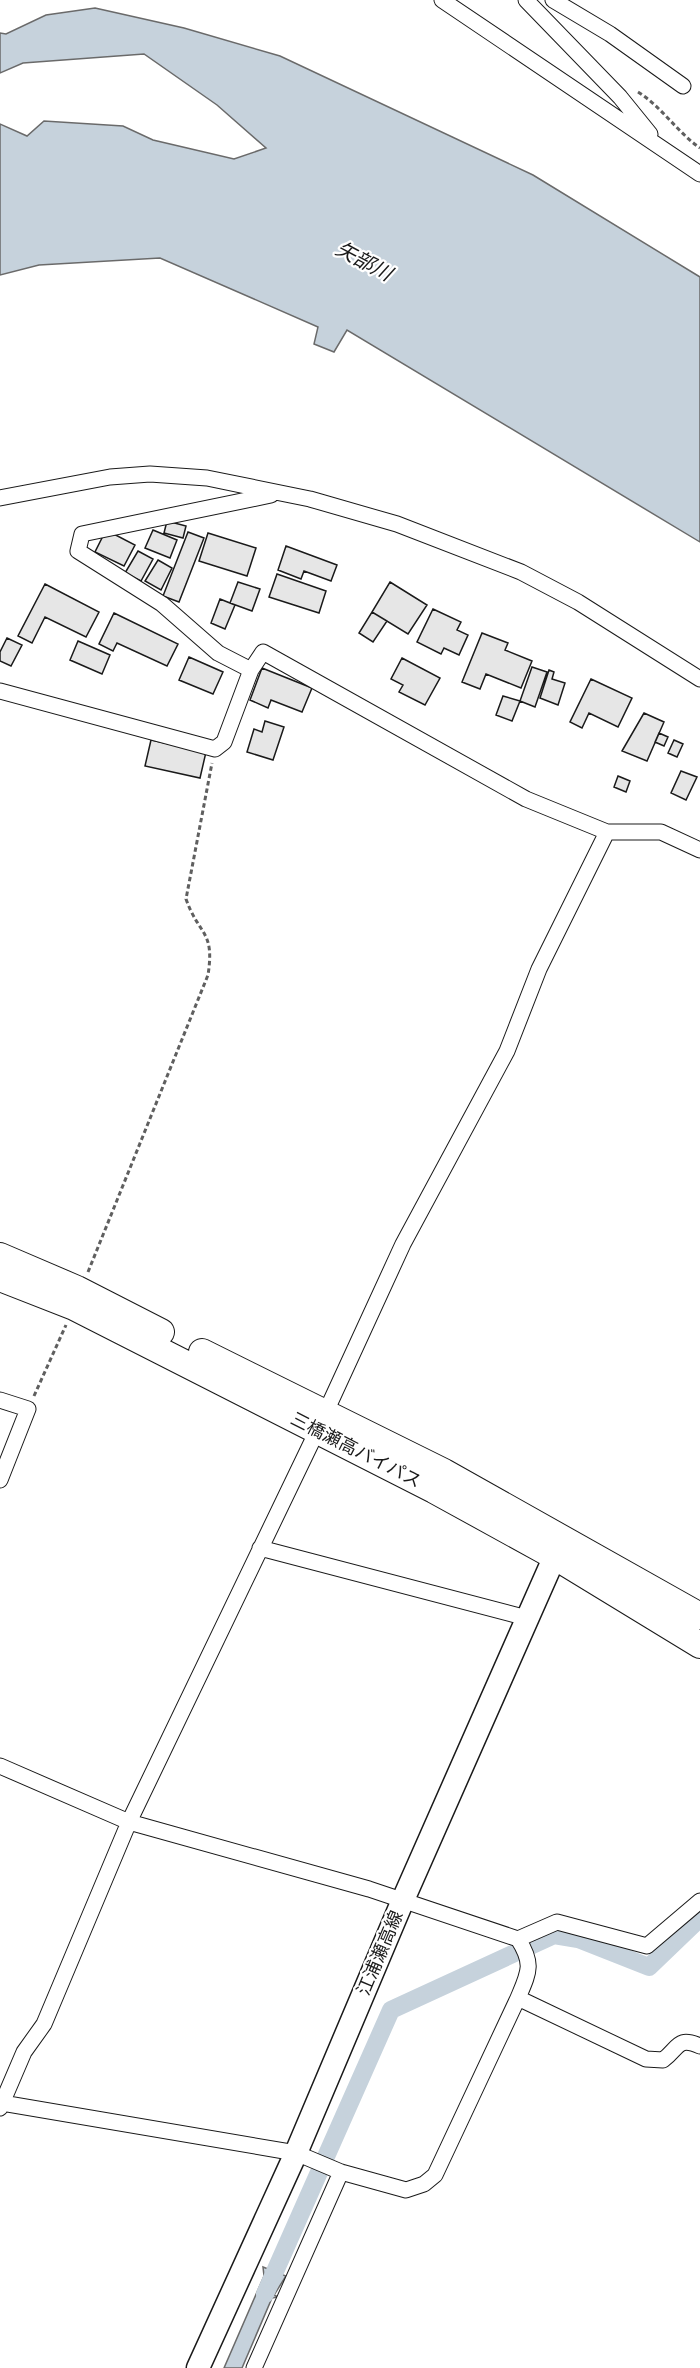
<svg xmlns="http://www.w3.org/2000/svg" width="700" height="2368" font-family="'Noto Sans','Noto Sans JP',sans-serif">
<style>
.water{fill:#c6d2dc;stroke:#6a6a6a;stroke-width:1.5}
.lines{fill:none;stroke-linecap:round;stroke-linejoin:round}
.canal{stroke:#c6d2dc;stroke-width:18}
.building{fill:#e6e6e6;stroke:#1a1a1a;stroke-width:1.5}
.minor-casing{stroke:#1a1a1a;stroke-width:17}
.secondary-casing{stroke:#1a1a1a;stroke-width:25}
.trunk-casing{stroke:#1a1a1a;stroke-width:28}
.path{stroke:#5f5f5f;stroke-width:3;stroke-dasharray:4.5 3;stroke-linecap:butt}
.minor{stroke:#fff;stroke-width:15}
.secondary{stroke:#fff;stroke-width:22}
.trunk{stroke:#fff;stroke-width:26}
.labels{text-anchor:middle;stroke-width:4.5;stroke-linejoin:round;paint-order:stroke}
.street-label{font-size:18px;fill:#1a1a1a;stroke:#fff}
.water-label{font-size:20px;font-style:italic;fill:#1a1a1a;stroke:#fff}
</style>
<rect width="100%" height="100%" fill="#fff"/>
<path class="water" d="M95,8L184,28L280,56L533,175L700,277V542L347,330L334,352L314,344L318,327L160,258L39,265L0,275V124L27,136L44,121L123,126L153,140L234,159L266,148L217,105L144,54L23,63L0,73V33L6,34L46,15Z
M263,2267L286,2276L274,2295L278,2297L272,2298L242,2368H224L264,2276Z"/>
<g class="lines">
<path class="canal" d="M265,2294L391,2010L554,1935L578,1939L649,1967L700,1918"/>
</g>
<path class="building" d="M167,521L186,526L183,538L164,533Z
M106,530L135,545L124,566L95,552Z
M153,530L177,540L170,558L145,548Z
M188,532L204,538L179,602L163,596Z
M208,533L256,548L247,576L199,561Z
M286,546L337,565L331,581L304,571L301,579L278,570Z
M138,551L153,559L141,581L125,573Z
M158,560L172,568L161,590L145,581Z
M277,574L326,591L319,613L269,597Z
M238,582L260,589L252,611L230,603Z
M390,582L427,605L408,634L372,612Z
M45,584L99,612L86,637L45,617L32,643L18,636Z
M220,599L235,605L225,629L211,623Z
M433,609L461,622L457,630L468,635L459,655L444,648L441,654L417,642Z
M372,612L387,621L373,642L359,633Z
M114,613L178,644L167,666L117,643L113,651L99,644Z
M482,633L508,643L505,650L532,661L521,688L486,674L480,689L462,682Z
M7,638L22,645L11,666L0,661V652Z
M78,641L110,655L102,674L70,660Z
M189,657L223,672L213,694L179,680Z
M402,658L440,678L425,705L399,692L403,685L391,679Z
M532,667L547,672L535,707L520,701Z
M262,668L312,688L302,712L271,700L268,708L250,700Z
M549,670L554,672L552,679L565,683L558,705L540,698Z
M591,679L632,698L618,727L589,713L582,728L570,722Z
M503,696L520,701L512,721L496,715Z
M644,713L664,722L647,761L622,751Z
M265,721L284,727L273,760L247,752L254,729L262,732Z
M659,733L668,737L664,746L655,742Z
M151,740L206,752L200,778L145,766Z
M674,740L683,744L677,757L668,753Z
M681,771L697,777L686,800L671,793Z
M618,776L630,781L626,792L614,787Z"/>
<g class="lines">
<defs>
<path id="minor" d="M442,0L700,174
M526,0L620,97L650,134
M553,0L610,34L683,86
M0,498L110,477L150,474L207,478L310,499L397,524L521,572L578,602L700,679
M251,670L218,653L162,604L78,551L82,534L271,495
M0,691L215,749L224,742L251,670L263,652L526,799L607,832H661L700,850
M0,1400L28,1409L0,1480
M260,1548L527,1618
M0,1766L129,1822L369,1889L518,1939C534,1964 529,1972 518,1998L646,2059L663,2060C679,2048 677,2036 700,2046
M518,1939L557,1922L647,1946L700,1901
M2,2103L296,2153L341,2172L406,2190L424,2184L435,2175L518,1998
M0,2108L24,2052L44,2024L129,1822L318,1429L403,1244L507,1051L539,969L607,832
M254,2368L341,2172"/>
<path id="secondary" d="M198,2368L296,2153L403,1900L562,1540"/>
<path id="trunk" d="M0,1256L77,1289L161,1332
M0,1278L74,1307L434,1490L554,1556L700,1645
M202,1352L444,1472L700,1616"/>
</defs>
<use href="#minor" class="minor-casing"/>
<use href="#secondary" class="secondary-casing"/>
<use href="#trunk" class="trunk-casing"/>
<path class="path" d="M638,92C662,107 677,132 700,148
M88,1272L208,975C215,930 199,936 186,899L212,763
M34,1396L66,1325"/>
<use href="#minor" class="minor"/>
<use href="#secondary" class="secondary"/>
<use href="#trunk" class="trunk"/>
</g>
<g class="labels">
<g class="street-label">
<text transform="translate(356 1450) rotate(27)" y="6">三橋瀬高バイパス</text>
<text transform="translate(380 1953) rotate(-67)" y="6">江浦瀬高線</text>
</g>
<g class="water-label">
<text transform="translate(364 261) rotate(28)" y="7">矢部川</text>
</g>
</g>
</svg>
